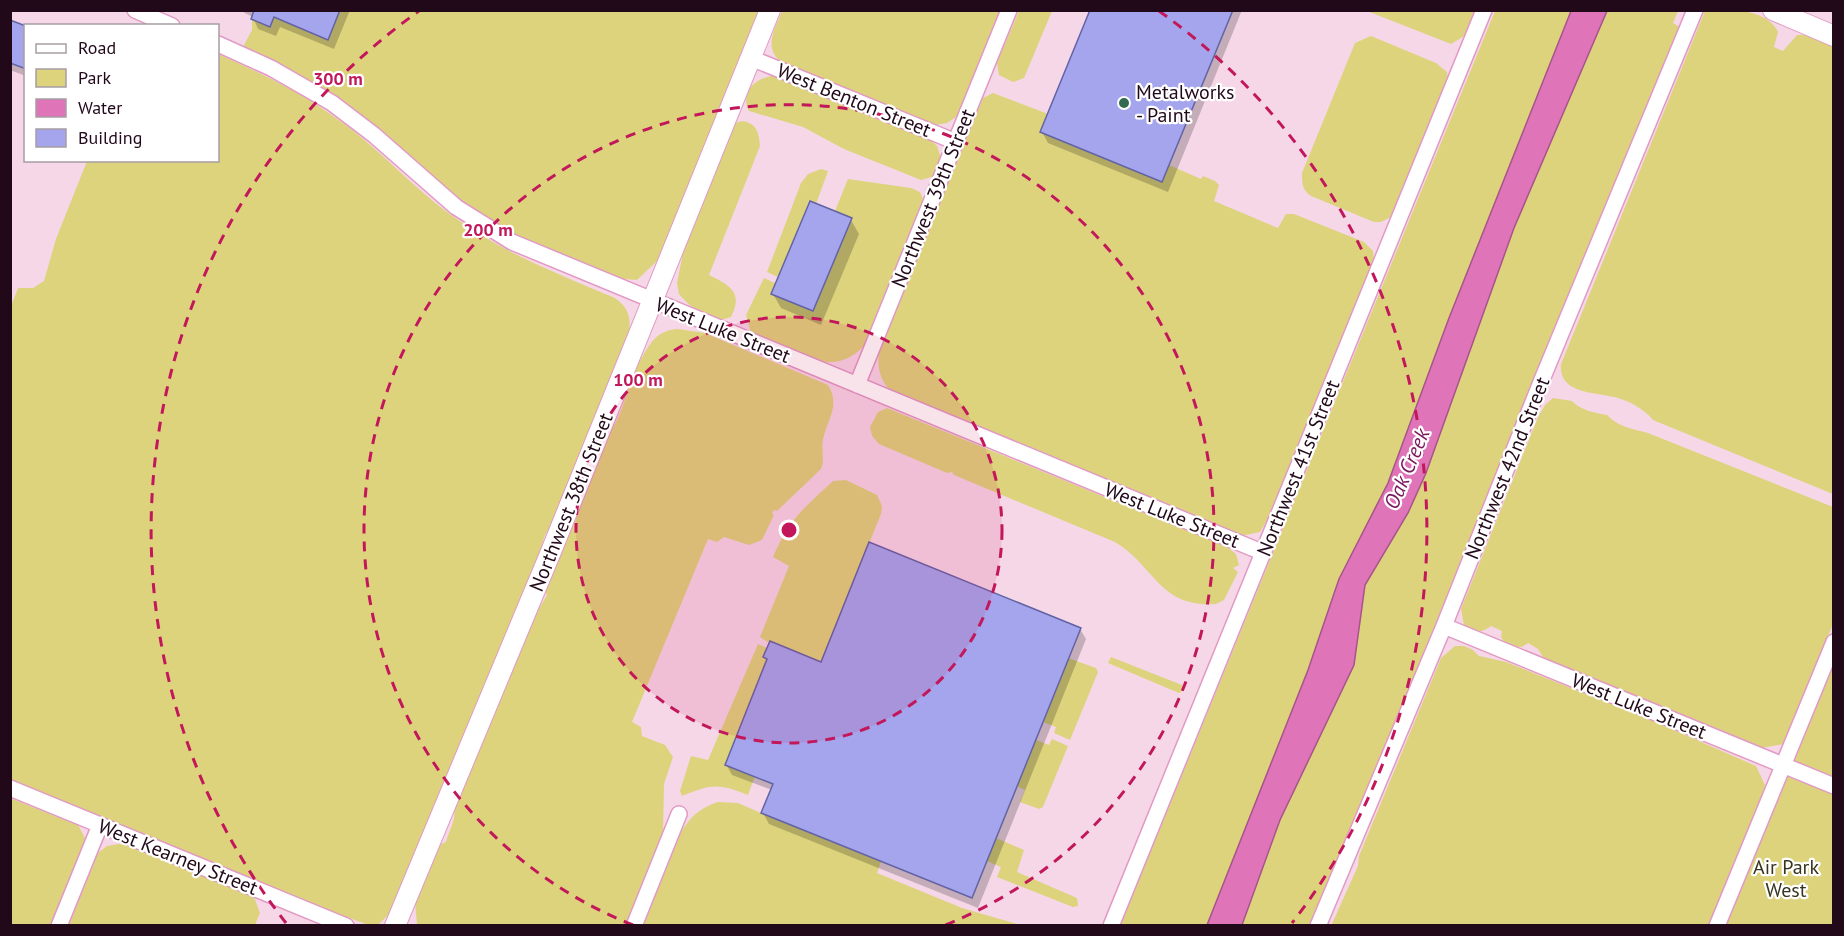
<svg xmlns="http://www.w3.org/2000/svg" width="1844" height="936" font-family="'PT Sans',sans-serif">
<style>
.green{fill:#ddd37c}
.water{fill:#df74b9;stroke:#a65489;stroke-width:1.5}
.shadow{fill:#0003}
.building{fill:#a4a5ec;stroke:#6363a4;stroke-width:1.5}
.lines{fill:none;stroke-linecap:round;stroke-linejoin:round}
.minor-casing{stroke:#e29ac5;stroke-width:18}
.tertiary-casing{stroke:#e29ac5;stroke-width:22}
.minor{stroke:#fff;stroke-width:15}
.tertiary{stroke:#fff;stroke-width:20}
.ring{fill:none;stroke:#c2185b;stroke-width:3;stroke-dasharray:10 8}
.poi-dot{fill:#336a52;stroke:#fff;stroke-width:2}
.labels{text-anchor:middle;stroke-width:4.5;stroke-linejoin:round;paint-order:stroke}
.poi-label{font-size:20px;fill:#220919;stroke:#fff;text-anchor:start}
.street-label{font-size:20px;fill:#220919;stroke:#fff}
.park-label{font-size:20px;fill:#36341d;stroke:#fff}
.water-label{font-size:21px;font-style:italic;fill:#79185d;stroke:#fff}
.centre{fill:#c2185b;stroke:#fff;stroke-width:3}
.ring-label{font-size:18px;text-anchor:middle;font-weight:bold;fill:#c2185b;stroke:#fff;stroke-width:4.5;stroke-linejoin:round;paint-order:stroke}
</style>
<rect width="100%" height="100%" fill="#f6d7e8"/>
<path class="green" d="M340,11H764L659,259L637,280L609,278L524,243L464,206L326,90L243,47L252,30V19L270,27L274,17L328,39Z
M782,11H1003L959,115L947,123L935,125L781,62C763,47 775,29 782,11Z
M1019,11H1052L1024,78L1013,82L999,75L997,63Z
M1367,11H1479L1466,35L1451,44Z
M1495,11H1571L1449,318L1388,483L1339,579L1308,670L1207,925L1120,926Z
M1607,11H1678L1673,23L1680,27L1314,925L1242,926L1280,820L1354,665L1365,585L1408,513L1426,473L1514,228Z
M1705,11C1725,7 1768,9 1778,32L1774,47L1783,51L1797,35H1805L1833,47V494L1653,420C1644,409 1631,402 1618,398C1597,392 1558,395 1561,364Z
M1371,36L1436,63L1447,72L1448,79L1393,216L1381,222H1374L1311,196C1302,190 1302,183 1302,173L1355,43Z
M218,54C270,77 311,97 356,133C392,162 424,198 464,224C511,256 563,276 615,298C629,308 631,318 629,334L559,513L545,535L527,588L394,909L379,924H366L330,911L11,781V306L18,288H33L44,281L56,239L87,161L218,160Z
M778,75L930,139L937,146L941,158L935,176L921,180L844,149L803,127L749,111C738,89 760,76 778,75Z
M993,93L1048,114L1041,133L1162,182L1169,165L1201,179L1203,176L1215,181L1219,185L1214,201L1278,228L1286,214H1294L1364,242L1373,251L1374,263L1270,523L1266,522L1260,532L1241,536L892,393C880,380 877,369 879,352L983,98Z
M742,121C757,123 759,133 760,146L709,275C729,285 744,292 731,317C711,326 691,308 679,294L677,283L683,253L735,123Z
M821,169L828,171L816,204L809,201L778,277L767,272L801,183L808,174Z
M848,179L911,188L920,192L923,199L922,207L865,345C831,382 788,351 751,333L746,315L764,278L775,283L771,294L813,311L852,219L835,211Z
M678,329L705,333L828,385C841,406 827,419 823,440C821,450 825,459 821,469L777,511L774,510L772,513L774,515L762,540L749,545L724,537L717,542L708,539L632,722L641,727L642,736L665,745L673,757L664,784L663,833L626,925H417L415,902L441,844L446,842C449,830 456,821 454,810L530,624L547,595L544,590L610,430C620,424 632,374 638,360L640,361C650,343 657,330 678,329Z
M1553,398L1572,401C1580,410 1595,413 1607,415C1618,427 1633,429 1648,433L1833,507V624L1784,744L1755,749L1546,662L1538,649L1528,643L1522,647L1507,646L1501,637L1502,631L1491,626C1480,634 1474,633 1464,625L1461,609L1538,417L1545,405Z
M887,408L1227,547L1236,554L1239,565L1233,568L1238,572L1224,600L1216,604C1159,608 1155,566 1115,542L954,475L952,472L947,473L879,444L872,436L870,427L878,412Z
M846,480L877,495L882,506L881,514L821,662L769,643L760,637L789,566L773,557C789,519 804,508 833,481Z
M1833,642V925L1717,926Z
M758,644L767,648V659L725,764L755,776L748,795C718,783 711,784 682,796L680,791L691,756L708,760Z
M1455,646H1464L1473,650L1479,656L1506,662L1644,717L1756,766L1765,785L1762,797L1710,925L1331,926L1358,866L1359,856L1441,658Z
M1111,657L1182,685L1184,690L1179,693L1108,663Z
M1068,658L1096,668L1098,672L1070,740L1054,733L1056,727L1043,722Z
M1052,739L1068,746L1043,807L1039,809L1020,802L1025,790L1017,786L1036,740L1049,745Z
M10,798L78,825L85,838L84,848L53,925H11Z
M718,802L738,803L761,813L881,862L877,873L962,908L1021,925H643L681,832C691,816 700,808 718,802Z
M996,838L1024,850L1017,872L1077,898L1078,906L1073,907L997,877L1001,867L987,861Z
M118,844L128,845L254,897L260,913L255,925H69L98,853L107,846Z"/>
<path class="water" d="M1571,11H1607L1514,228L1426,473L1408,513L1365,585L1354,665L1280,820L1242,925H1207L1308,670L1339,579L1388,483L1449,318Z"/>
<path class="shadow" d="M239,10H350L334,49L280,27L276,36L258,29L253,17Z
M1092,10H1242L1168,192L1048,143L1042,132Z
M10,21L26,27V76L10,70Z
M851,220L859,234L821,325L781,308L773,294Z
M1080,629L1086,639L978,908L769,824L763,813L772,790L732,775L726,764L768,662L765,657L822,664Z"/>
<path class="building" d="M254,10H340L328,40L274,17L270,27L251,19Z
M1090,10H1233L1162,182L1040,132Z
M10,20L26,26V69L10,63Z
M810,201L852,218L813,311L771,294Z
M869,542L1081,628L972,898L761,813L773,784L725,765L767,659L763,657L770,641L821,662Z"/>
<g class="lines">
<defs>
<path id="minor" d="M135,10L172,26
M218,44L271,68L332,103L374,135L456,207L512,242L1264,553
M751,58L956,142
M857,385L1009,10
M1444,626L1834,786
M10,788L346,926
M59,926L100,825
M634,926L679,814
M1111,926L1484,10
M1318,926L1444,626L1541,382L1695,10
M1717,926L1834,642"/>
<path id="tertiary" d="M1773,10L1834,36
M395,926L550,554L770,10"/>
</defs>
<use href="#minor" class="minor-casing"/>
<use href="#tertiary" class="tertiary-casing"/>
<use href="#minor" class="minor"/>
<use href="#tertiary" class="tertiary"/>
</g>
<circle cx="789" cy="530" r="213" fill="#c2185b" fill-opacity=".12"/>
<g class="ring">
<circle cx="789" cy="530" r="213"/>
<path d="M633 925A425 425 0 1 1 945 925"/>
<path d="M286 923A638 638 0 0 1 419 11M1159 11A638 638 0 0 1 1292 923"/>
</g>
<circle class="poi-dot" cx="1124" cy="103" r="6"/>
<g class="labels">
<g class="poi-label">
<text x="1136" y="99">Metalworks<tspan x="1136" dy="23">- Paint</tspan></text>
</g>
<g class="street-label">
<text transform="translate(854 100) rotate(22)" y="7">West Benton Street</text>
<text transform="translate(933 198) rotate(-68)" y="7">Northwest 39th Street</text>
<text transform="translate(723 330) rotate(22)" y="7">West Luke Street</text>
<text transform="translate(1298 468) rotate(-68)" y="7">Northwest 41st Street</text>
<text transform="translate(1507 468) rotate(-68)" y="7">Northwest 42nd Street</text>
<text transform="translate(571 502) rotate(-68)" y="7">Northwest 38th Street</text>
<text transform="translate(1172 515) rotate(22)" y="7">West Luke Street</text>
<text transform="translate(1639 706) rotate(22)" y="7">West Luke Street</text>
<text transform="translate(178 857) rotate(22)" y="7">West Kearney Street</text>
</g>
<g class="park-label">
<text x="1786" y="874">Air Park<tspan x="1786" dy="23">West</tspan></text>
</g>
<g class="water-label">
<text transform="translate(1407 469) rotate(-67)" y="7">Oak Creek</text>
</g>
</g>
<circle cx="789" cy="530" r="9" class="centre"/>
<g class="ring-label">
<text x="338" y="85">300 m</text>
<text x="488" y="236">200 m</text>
<text x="638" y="386">100 m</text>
</g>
<rect width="1844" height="936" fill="none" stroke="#220919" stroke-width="24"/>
<rect x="24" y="24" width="195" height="138" fill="#ffffff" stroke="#a79da3" stroke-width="1.5"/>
<rect x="36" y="44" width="30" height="9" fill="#ffffff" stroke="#a79da3" stroke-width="1.5"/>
<text x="78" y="54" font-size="18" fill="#220919">Road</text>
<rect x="36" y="69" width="30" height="18" fill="#ddd37c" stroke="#a79da3" stroke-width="1.5"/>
<text x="78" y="84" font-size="18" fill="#220919">Park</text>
<rect x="36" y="99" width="30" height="18" fill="#df74b9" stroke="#a79da3" stroke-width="1.5"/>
<text x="78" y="114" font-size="18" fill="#220919">Water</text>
<rect x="36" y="129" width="30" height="18" fill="#a4a5ec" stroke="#a79da3" stroke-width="1.5"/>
<text x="78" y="144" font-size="18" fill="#220919">Building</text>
</svg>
